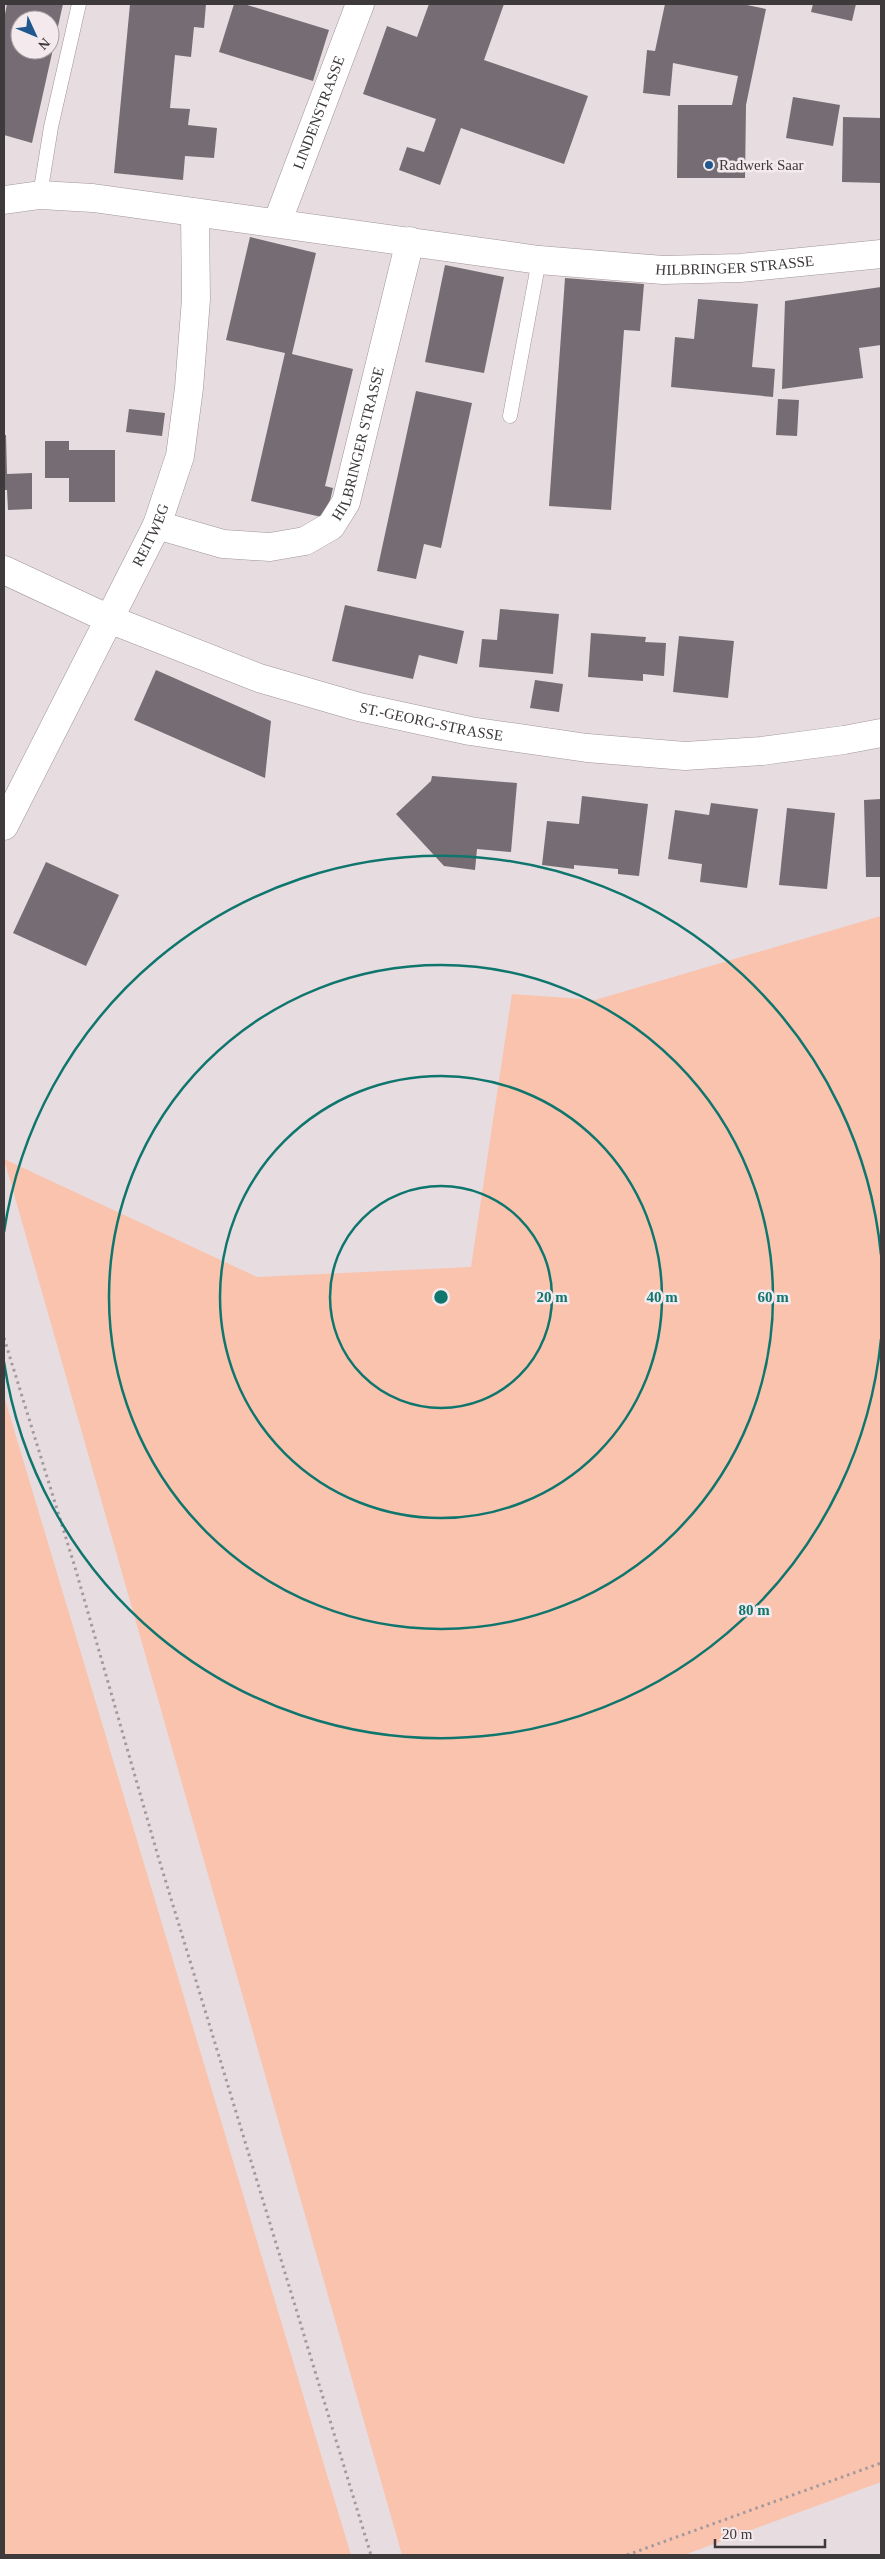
<svg xmlns="http://www.w3.org/2000/svg" width="885" height="2559" font-family="Georgia,serif">
<style>
.green{fill:#fac3ae}
.building{fill:#756d73;fill-rule:evenodd}
.lines{fill:none;stroke-linecap:round;stroke-linejoin:round}
.lane-casing{stroke:#a09598;stroke-width:15}
.street-casing{stroke:#a09598;stroke-width:29}
.path{stroke:#a29a9c;stroke-width:3;stroke-dasharray:2.5 4;stroke-linecap:butt}
.lane{stroke:#fff;stroke-width:14}
.street{stroke:#fff;stroke-width:28}
.ring{fill:none;stroke:#0f766e;stroke-width:2.5}
.poi-dot{fill:#1e588f;stroke:#f4e9ec;stroke-width:2}
.labels{text-anchor:middle;stroke-width:5;stroke-linejoin:round;paint-order:stroke}
.street-label{font-size:15px;fill:#3e393a;stroke:#f4e9ec}
.poi-label{font-size:15px;fill:#3e393a;stroke:#f4e9ec;text-anchor:start}
.centre{fill:#0f766e;stroke:#f4e9ec;stroke-width:2.5}
.ring-label{font-size:15px;text-anchor:middle;font-weight:bold;fill:#0f766e;stroke:#f4e9ec;stroke-width:5;stroke-linejoin:round;paint-order:stroke}
</style>
<rect width="100%" height="100%" fill="#e7dcdf"/>
<path class="green" d="M881,916V2482L684,2555H402L4,1159L257,1277L471,1267L512,994L595,1000Z
M4,1396L351,2555H4Z"/>
<path class="building" d="M7,4H63L32,143L4,135V19ZM20,20H50V50H20Z
M130,4H206L204,28L194,27L191,57L175,55L170,108L190,109L188,125L217,128L214,158L185,156L183,180L114,173Z
M234,4H244L329,30L313,81L219,52Z
M429,4H504L484,60L588,96L564,164L461,128L440,185L399,170L407,147L424,152L436,119L363,94L387,26L417,37Z
M665,4H742L766,9L746,105L745,178H677L678,105H732L738,76L673,63L670,96L643,93L647,50L655,51Z
M813,4H856L852,21L811,12Z
M793,97L840,105L833,146L786,138Z
M843,117L881,118V183L842,182Z
M250,237L316,253L292,354L353,369L325,486L333,488L326,518L251,501L285,353L226,340Z
M445,265L504,277L484,373L425,362Z
M565,278L644,284L640,331L624,330L611,510L549,506Z
M881,287V345L859,348L863,378L782,389L785,301Z
M698,299L758,304L752,367L775,369L773,397L671,387L675,337L694,339Z
M416,391L472,403L441,548L424,544L416,579L377,571Z
M778,399L799,400L797,436L776,435Z
M129,409L165,413L162,436L126,432Z
M4,435H6L7,474L32,473V509L8,510L7,490H4Z
M45,441H69V450H115V502H69V478H45Z
M345,605L464,631L457,664L419,655L413,679L332,661Z
M500,609L559,614L553,674L479,667L482,639L497,640Z
M591,633L646,637L645,642L666,643L664,676L643,674V681L588,677Z
M679,636L734,641L728,698L673,692Z
M156,670L271,721L265,778L134,720Z
M535,680L563,684L559,712L530,708Z
M432,776L517,783L511,852L477,849L475,870L444,866L396,814L431,781Z
M582,796L648,804L639,876L618,874V869L574,865V869L542,865L547,821L579,824Z
M881,799V877H866L864,800Z
M711,803L758,809L747,888L700,882L702,864L668,859L675,810L709,815Z
M787,808L835,813L827,889L779,885Z
M46,862L119,895L86,966L13,933Z"/>
<g class="lines">
<defs>
<path id="lane" d="M40,195L51,127L79,4
M510,416L539,260"/>
<g id="street">
<path id="s1" d="M4,200L40,195L93,198L539,260L663,270L740,268L881,254"/>
<path id="s2" d="M277,223L360,4"/>
<path id="s3" d="M157,525L223,544L270,547L305,541L331,526L346,502L410,241"/>
<path id="s4" d="M4,570L109,619L259,678L359,707L470,731L587,748L685,756L762,751L844,740L881,733"/>
<path id="s5" d="M4,826L157,525L180,456L189,388L196,299L195,214"/>
</g>
</defs>
<use href="#lane" class="lane-casing"/>
<use href="#street" class="street-casing"/>
<path class="path" d="M4,1338L74,1564L158,1856L371,2555
M627,2555L881,2463"/>
<use href="#lane" class="lane"/>
<use href="#street" class="street"/>
</g>
<g class="ring">
<circle cx="441" cy="1297" r="111"/>
<circle cx="441" cy="1297" r="221"/>
<circle cx="441" cy="1297" r="332"/>
<path d="M881 1339A442 442 0 0 1 4 1362M4 1232A442 442 0 0 1 881 1255"/>
</g>
<circle class="poi-dot" cx="709" cy="165" r="5"/>
<g class="labels">
<g class="street-label">
<text dy="5" stroke="none"><textPath href="#s2" startOffset="118">LINDENSTRASSE</textPath></text>
<text dy="5" stroke="none"><textPath href="#s1" startOffset="736">HILBRINGER STRASSE</textPath></text>
<text dy="5" stroke="none"><textPath href="#s3" startOffset="269">HILBRINGER STRASSE</textPath></text>
<text dy="5" stroke="none"><textPath href="#s5" startOffset="326">REITWEG</textPath></text>
<text dy="5" stroke="none"><textPath href="#s4" startOffset="455">ST.-GEORG-STRASSE</textPath></text>
</g>
<g class="poi-label">
<text x="719" y="170">Radwerk Saar</text>
</g>
</g>
<circle cx="441" cy="1297" r="8" class="centre"/>
<g class="ring-label">
<text x="552" y="1302">20 m</text>
<text x="662" y="1302">40 m</text>
<text x="773" y="1302">60 m</text>
<text x="754" y="1615">80 m</text>
</g>
<rect width="885" height="2559" fill="none" stroke="#3e393a" stroke-width="10"/>
<g transform="translate(35 35) rotate(134)"><circle r="24" fill="#f4e9ec" stroke="#aba3a5"/>
<path d="M0-4L9 19L0 12L-9 19Z" fill="#1e588f"/>
<text y="-8" font-size="14" font-weight="bold" text-anchor="middle" fill="#3e393a">N</text>
</g>
<path d="M715 2539v8h110v-8" fill="none" stroke="#3e393a" stroke-width="2.5"/>
<text x="722" y="2539" font-size="15" fill="#3e393a" stroke="#f4e9ec" stroke-width="4" paint-order="stroke">20 m</text>
</svg>
